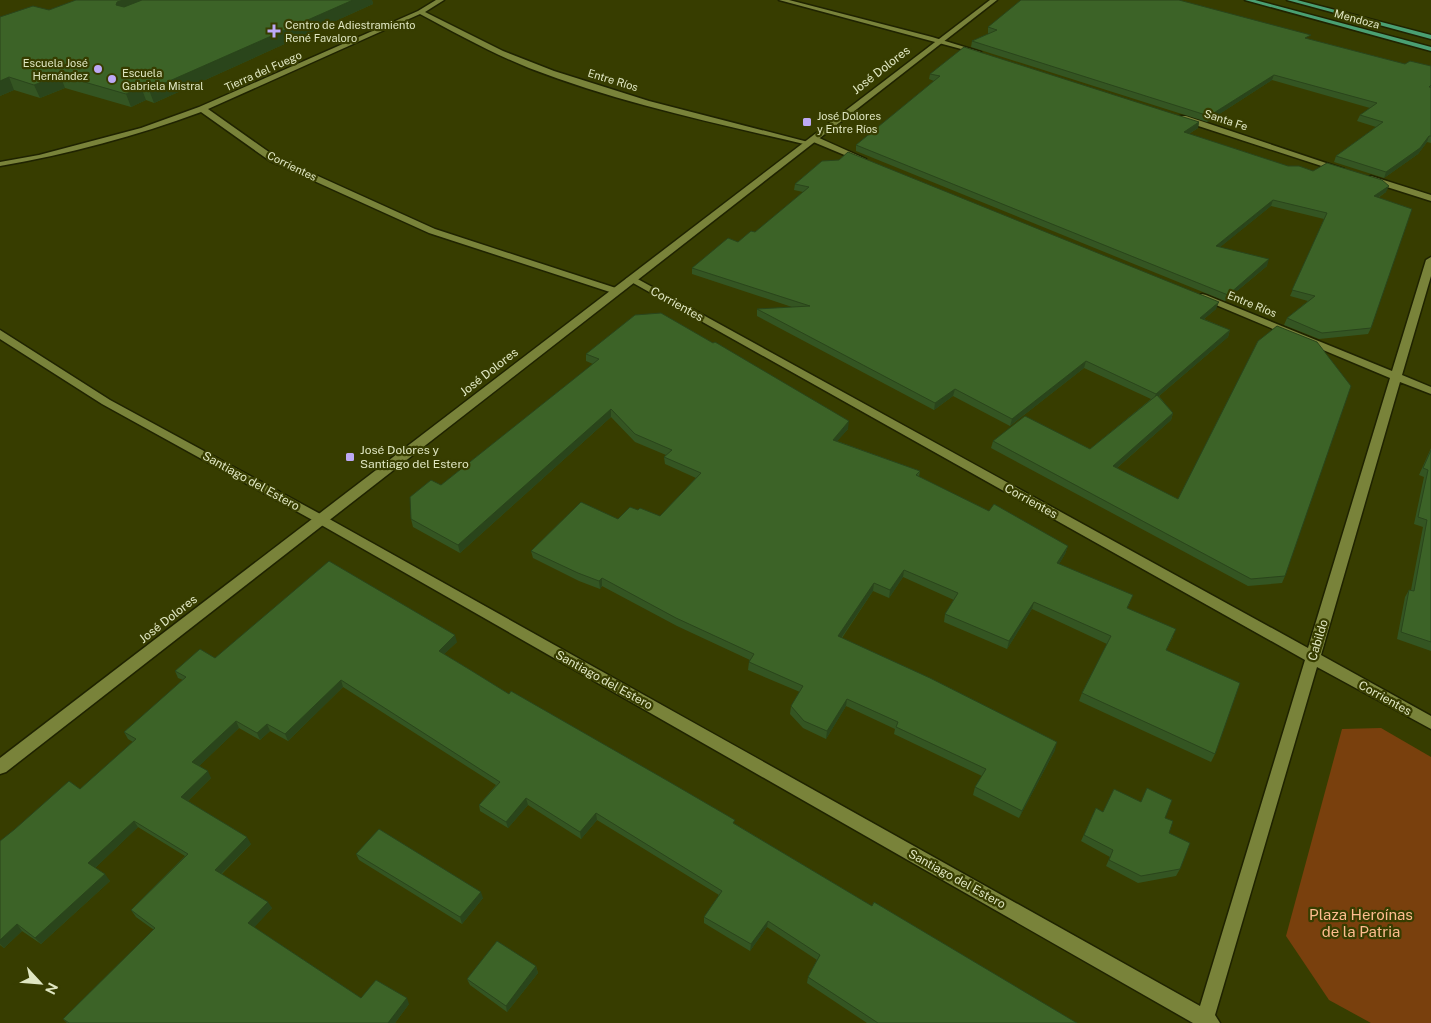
<svg xmlns="http://www.w3.org/2000/svg" width="1431" height="1023" font-family="'Public Sans',sans-serif">
<style>
.green{fill:#79400d}
.lines{fill:none;stroke-linecap:round;stroke-linejoin:round}
.minor-casing{stroke:#1f2300;stroke-width:3}
.tertiary-casing{stroke:#1f2300;stroke-width:3}
.primary-casing{stroke:#1f2300;stroke-width:3}
.minor{fill:#79833a;fill-rule:evenodd}
.tertiary{fill:#79833a;fill-rule:evenodd}
.primary{fill:#4aa073;fill-rule:evenodd}
.wall{fill:#345522}
.shaded-wall{fill:#2a451b}
.building{fill:#3c6327;stroke:#2a451b}
.poi-dot{fill:#bda9f5;stroke:#373d00;stroke-width:2}
.labels{text-anchor:middle;stroke-width:4.5;stroke-linejoin:round;paint-order:stroke}
.far-street-label{font-size:11px;fill:#e0e7c2;stroke:#373d00}
.far-poi-label{font-size:11px;fill:#e0e7c2;stroke:#373d00;text-anchor:start}
.street-label{font-size:12px;fill:#e0e7c2;stroke:#373d00}
.poi-label{font-size:12px;fill:#e0e7c2;stroke:#373d00;text-anchor:start}
.near-park-label{font-size:15px;fill:#febc8e;stroke:#373d00}
</style>
<rect width="100%" height="100%" fill="#373d00"/>
<path class="green" d="M1381,728L1431,757V1023H1371L1329,1000L1286,936L1342,729Z"/>
<g class="lines">
<defs>
<path id="minor" d="M436,0H444L425,12L503,51L554,71L649,101L812,143L808,145C715,123 619,103 529,68C491,53 456,33 420,14L208,109L276,157L435,229L619,289L621,291L616,294L429,233L270,161L201,112C136,136 69,154 0,166V162L39,155L141,128L199,107L418,11Z
M779,0H789L932,37L981,52L976,53Z
M1180,116H1186L1344,169L1337,171L1180,120Z
M811,137H817L866,159L859,161L811,141Z
M1371,176L1431,195V201L1368,181V177Z
M1431,257V276L1402,375L1431,387V394L1400,382L1321,655L1431,716V729L1317,667L1215,1015L1220,1023H1193L316,522L102,404L0,339V330L110,400L324,516L1200,1006L1305,660L626,279L631,276L634,277L1308,648L1390,378L1197,297L1202,294L1206,295L1392,371L1426,260Z"/>
<path id="tertiary" d="M990,0H997L6,772L0,774V758Z"/>
<path id="primary" d="M1245,0H1255L1431,47V51Z
M1287,0H1297L1431,35V39Z"/>
</defs>
<use href="#minor" class="minor-casing"/>
<use href="#tertiary" class="tertiary-casing"/>
<use href="#primary" class="primary-casing"/>
<use href="#minor" class="minor"/>
<use href="#tertiary" class="tertiary"/>
<use href="#primary" class="primary"/>
</g>
<path class="wall" d="M76,0H372L373,4L154,103L146,100L131,107L65,88L40,98L14,90L0,96V17L49,10Z
M988,27L1309,39L1405,64L1431,66V143L1427,142L1418,154L1384,178L1334,162L1336,156L1376,127L1357,121L1360,115L1370,108L1272,80L1207,122L971,47L972,41L990,33H988Z
M930,74L1199,122L1198,128L1189,134L1288,166L1313,171L1386,192L1378,198L1371,328L1368,334L1319,339L1284,325L1287,318L1308,301L1290,296L1324,219L1271,206L1220,247L1267,266L1225,301L856,151V145L934,81L929,79Z
M822,161L1216,309L1204,319L1230,330L1228,337L1159,396L1173,413L1171,420L1117,468L1285,576L1282,583L1248,586L991,448L993,441L1090,449L1151,399L1084,368L1010,426L953,396L934,410L757,316V309L792,307L692,274V268L755,232L803,192L794,190L795,184Z
M586,354L848,429L837,441L920,471L919,477L989,511L1068,546L1065,554L1059,564L1130,603L1127,608L1173,637L1166,650L1215,754L1211,762L1079,701L1082,693L1107,644L1032,609L1007,649L944,622L945,614L954,600L903,577L889,598L873,591L842,638L1055,750L1019,818L973,795L975,787L982,776L894,734L895,729L846,706L826,739L803,728L790,714L791,706L800,692L748,670L749,662L750,660L677,626L602,586L600,589L579,581L533,558L531,551L618,519L638,510L660,516L696,478L665,464L664,457L666,455L635,442L611,417L460,553L413,527L411,519L441,485L593,364L586,361Z
M1431,448V651L1397,639L1405,597L1409,590H1411L1423,527L1414,524L1424,477L1419,475Z
M457,642L444,654L509,694L735,824L872,906L1077,1023H867L807,983L808,977L817,960L767,927L750,951L704,923V917L719,895L597,820L581,839L528,805L508,828L480,811L479,805L496,785L343,687L288,741L270,731L260,740L239,728L199,766L211,778L188,801L251,844L222,874L272,908L254,927L361,998L409,1004L395,1023H67L63,1019L154,930L136,917L131,910L185,856L138,827L95,868L110,881L41,944L22,931L4,948L0,945V841L80,789L133,742L128,739L124,732L183,680L178,678L175,671L215,658Z
M1096,808L1103,812L1165,818L1180,869L1176,876L1138,883L1106,866L1110,857L1081,841Z
M356,854L483,898L462,924L359,860Z
M536,966L538,973L507,1012L470,985L467,979Z"/>
<path class="shaded-wall" d="M123,0H157L121,14L116,5L117,2Z
M353,0H372L373,4L154,103L149,90Z
M60,75L65,88L40,98L34,85Z
M1274,75L1272,80L1207,122L1209,116Z
M9,77L14,90L0,96V81Z
M141,87L146,100L131,107L126,94Z
M1199,122L1198,128L1182,138L1184,132Z
M1429,136L1427,142L1418,154L1384,178L1386,172Z
M1389,186L1386,192L1371,202L1374,196Z
M1273,200L1271,206L1214,252L1216,246Z
M1269,259L1267,266L1225,301L1228,295Z
M1219,302L1216,309L1198,324L1200,318Z
M1230,330L1228,337L1153,401L1156,394Z
M1086,361L1084,368L1010,426L1012,419Z
M955,389L953,396L934,410L935,403Z
M611,409V417L460,553L458,545Z
M1173,413L1171,420L1111,473L1113,466Z
M849,421L848,429L832,447L833,440Z
M1068,546L1065,554L1055,571L1057,563Z
M904,570L903,577L889,598L890,590Z
M602,578V586L600,589L599,581Z
M874,583L873,591L837,644L838,636Z
M1034,602L1032,609L1007,649L1009,641Z
M455,635L457,642L440,658L439,651Z
M341,680L343,687L288,741L285,734Z
M847,699L846,706L826,739L827,731Z
M236,721L239,728L196,769L192,762Z
M267,724L270,731L260,740L257,733Z
M1057,742L1055,750L1019,818L1022,811Z
M208,771L211,778L185,804L181,797Z
M526,798L528,805L508,828L506,822Z
M596,813L597,820L581,839L580,832Z
M134,821L138,827L93,870L88,863Z
M247,837L251,844L219,876L215,870Z
M105,874L110,881L41,944L35,938Z
M481,892L483,898L462,924L460,917Z
M268,902L272,908L252,930L248,923Z
M768,921L767,927L750,951L751,944Z
M17,924L22,931L4,948L0,944V940Z
M536,966L538,973L507,1012L506,1006Z
M407,998L409,1004L395,1023H388Z"/>
<path class="building" d="M76,0H123L117,2L116,5L124,7L142,0H353L149,90L141,87L126,94L60,75L34,85L9,77L0,81V17L33,6L49,10Z
M1021,0H1179L1311,35L1305,38L1405,64L1410,61L1431,66V85L1429,87H1431V136H1429L1420,148L1386,172L1336,156L1383,122L1360,115L1377,103L1274,75L1209,116L972,41L997,30L988,27Z
M964,47L1199,122L1184,132L1288,166H1299L1313,171L1327,163L1382,180L1389,186L1374,196L1412,209L1371,328L1322,333L1287,318L1315,296L1292,290L1327,213L1273,200L1216,246L1269,259L1228,295L856,145L940,76L930,74Z
M848,152L1219,302L1200,318L1230,330L1156,394L1086,361L1012,419L955,389L935,403L757,309L810,306L692,268L728,238L738,242L751,231L755,232L809,187L795,184L822,161L839,160Z
M661,313L713,343L715,342L849,421L833,440L920,471L916,475L989,511L994,504L1068,546L1057,563L1133,595L1127,608L1176,629L1166,650L1240,683L1215,754L1082,693L1111,636L1034,602L1009,641L945,614L958,593L904,570L890,590L874,583L838,636L930,678L1057,742L1022,811L975,787L986,769L896,727L898,722L847,699L827,731L804,721L791,706L803,686L749,662L754,654L676,618L602,578L599,581L578,573L531,551L581,502L618,519L630,507L638,510L640,508L660,516L701,473L664,457L672,450L635,434L611,409L458,545L411,519L410,497L431,480L441,485L599,359L586,354L635,315Z
M1277,326L1317,342L1351,386L1285,576L1251,579L993,441L1025,416L1090,449L1157,395L1173,413L1113,466L1178,499L1258,341Z
M1431,450V642L1401,632L1409,590L1414,591L1427,520L1418,517L1428,470L1423,468Z
M329,561L455,635L439,651L472,671L509,694L511,691L668,781L735,820L733,823L872,906L874,902L1077,1023H878L808,977L820,955L768,921L751,944L704,917L722,891L596,813L580,832L526,798L506,822L479,805L500,782L341,680L285,734L267,724L257,733L236,721L192,762L208,771L181,797L247,837L215,870L268,902L248,923L361,998L376,980L407,998L388,1023H69L63,1019L155,928L131,910L188,854L134,821L88,863L105,874L35,938L17,924L0,940V841L15,829L69,781L80,789L136,739L124,732L186,677L175,671L200,649L215,658Z
M1147,788L1172,800L1165,818L1173,821L1169,833L1190,843L1180,869L1141,876L1109,860L1113,850L1084,835L1096,808L1103,812L1114,789L1141,802Z
M379,829L481,892L460,917L356,854Z
M497,941L536,966L506,1006L467,979Z"/>
<g class="poi-dot">
<path d="M271.5 23.5h5v5h5v5h-5v5h-5v-5h-5v-5h5z"/>
<circle cx="98" cy="69" r="5"/>
<circle cx="112" cy="79" r="5"/>
<rect x="802" y="117" width="10" height="10" rx="2.5"/>
<rect x="345" y="452" width="10" height="10" rx="2.5"/>
</g>
<g class="labels">
<g class="far-street-label">
<text transform="translate(1357 19) rotate(15)" y="4">Mendoza</text>
<text transform="translate(263 71) rotate(-24)" y="4">Tierra del Fuego</text>
<text transform="translate(613 80) rotate(17)" y="4">Entre Ríos</text>
<text transform="translate(1226 120) rotate(18)" y="4">Santa Fe</text>
<text transform="translate(292 166) rotate(26)" y="4">Corrientes</text>
<text transform="translate(1252 304) rotate(22)" y="4">Entre Ríos</text>
</g>
<g class="far-poi-label">
<text x="285" y="29">Centro de Adiestramiento<tspan x="285" dy="13">René Favaloro</tspan></text>
<text x="88" y="67" text-anchor="end">Escuela José<tspan x="88" dy="13">Hernández</tspan></text>
<text x="122" y="77">Escuela<tspan x="122" dy="13">Gabriela Mistral</tspan></text>
<text x="817" y="120">José Dolores<tspan x="817" dy="13">y Entre Ríos</tspan></text>
</g>
<g class="street-label">
<text transform="translate(881 70) rotate(-38)" y="4">José Dolores</text>
<text transform="translate(677 304) rotate(29)" y="4">Corrientes</text>
<text transform="translate(489 372) rotate(-38)" y="4">José Dolores</text>
<text transform="translate(251 481) rotate(29)" y="4">Santiago del Estero</text>
<text transform="translate(1031 501) rotate(29)" y="4">Corrientes</text>
<text transform="translate(168 619) rotate(-38)" y="4">José Dolores</text>
<text transform="translate(1318 640) rotate(-73)" y="4">Cabildo</text>
<text transform="translate(604 680) rotate(29)" y="4">Santiago del Estero</text>
<text transform="translate(1385 698) rotate(29)" y="4">Corrientes</text>
<text transform="translate(957 879) rotate(29)" y="4">Santiago del Estero</text>
</g>
<g class="poi-label">
<text x="360" y="454">José Dolores y<tspan x="360" dy="14">Santiago del Estero</tspan></text>
</g>
<g class="near-park-label">
<text x="1361" y="920">Plaza Heroínas<tspan x="1361" dy="17">de la Patria</tspan></text>
</g>
</g>
<g transform="translate(40 983) rotate(116)" stroke="#373d00" stroke-width="4" paint-order="stroke">
<path d="M0-4L9 19L0 12L-9 19Z" fill="#e0e7c2"/>
<text y="-8" font-size="14" font-weight="bold" text-anchor="middle" fill="#e0e7c2">N</text>
</g>
</svg>
